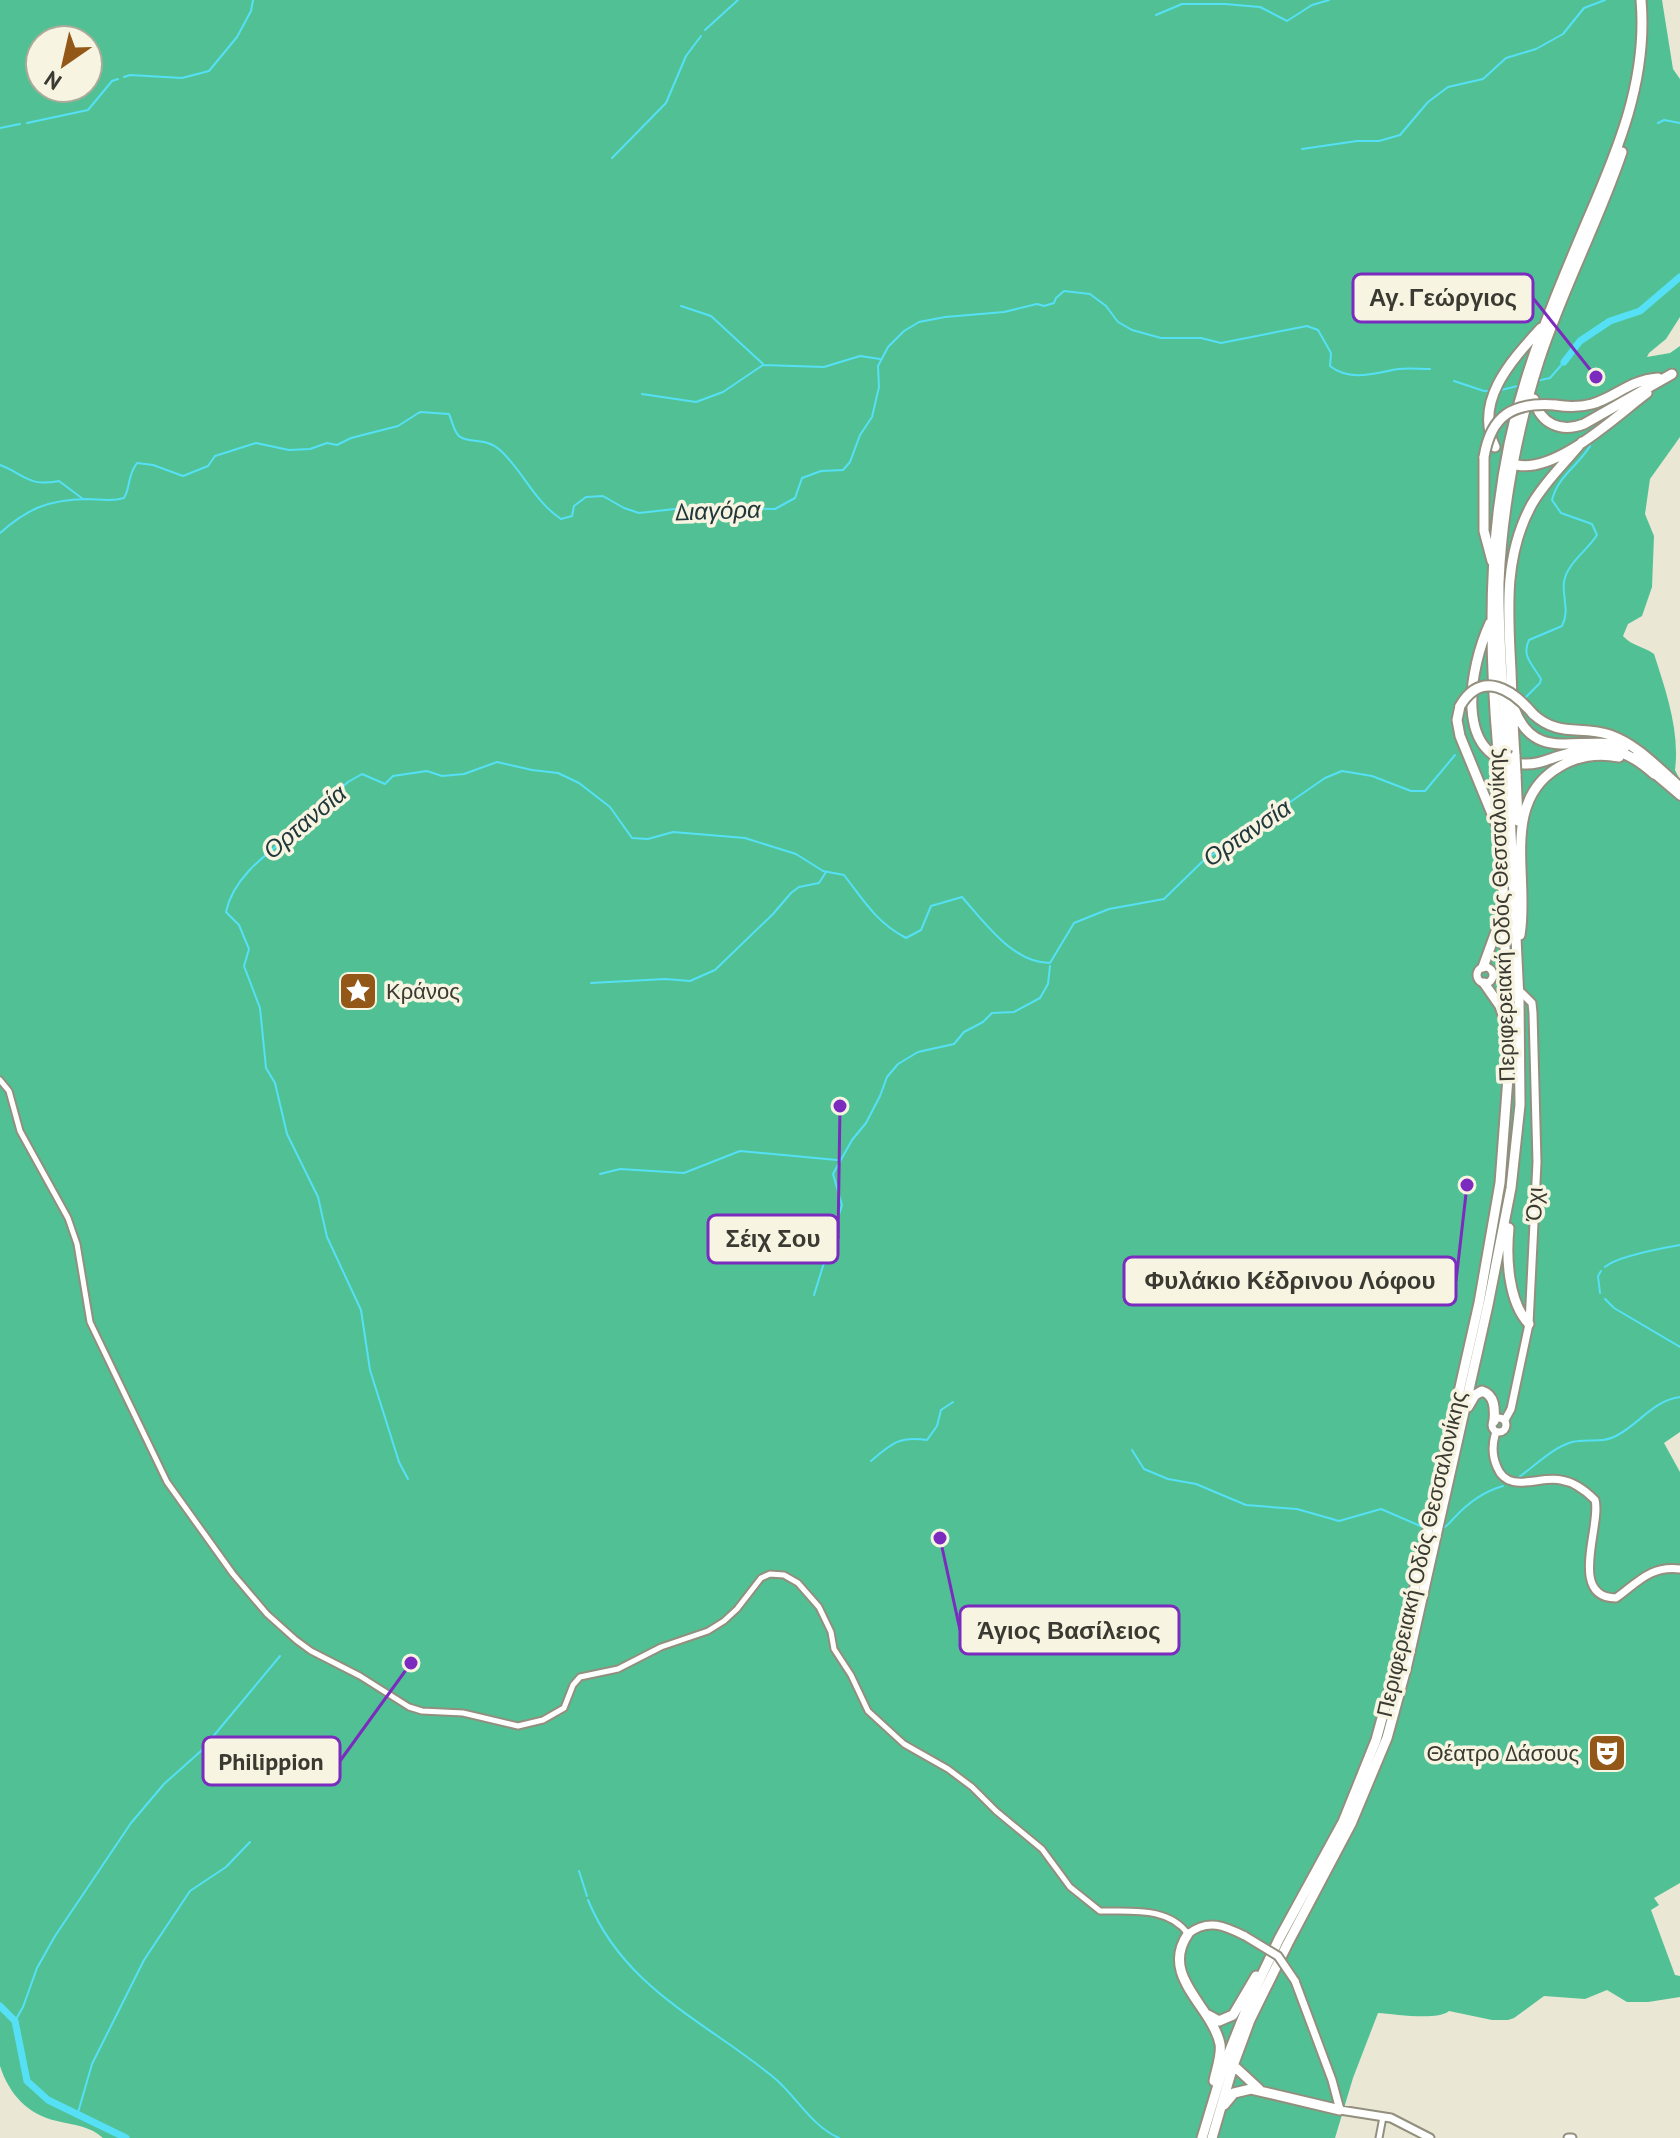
<svg xmlns="http://www.w3.org/2000/svg" width="1680" height="2138" font-family="'PT Sans',sans-serif">
<style>
.forest{fill:#51c195;fill-rule:evenodd}
.lines{fill:none;stroke-linecap:round;stroke-linejoin:round}
.stream{stroke:#55e0f5;stroke-width:2}
.river{stroke:#55e0f5;stroke-width:7}
.minor-casing{stroke:#928f7e;stroke-width:9}
.major-casing{stroke:#928f7e;stroke-width:11}
.highway-casing{stroke:#928f7e;stroke-width:13}
.minor{stroke:#fff;stroke-width:5}
.major{stroke:#fff;stroke-width:7}
.highway{stroke:#fff;stroke-width:9}
.major-bridge-casing{stroke:#928f7e;stroke-width:11;stroke-linecap:butt}
.highway-bridge-casing{stroke:#928f7e;stroke-width:13;stroke-linecap:butt}
.major-bridge{stroke:#fff;stroke-width:7}
.highway-bridge{stroke:#fff;stroke-width:9}
.labels{text-anchor:middle;stroke-width:7;stroke-linejoin:round;paint-order:stroke}
.street-label{font-size:22px;fill:#3b3a32;stroke:#f7f4e1}
.poi-label{font-size:22px;fill:#3b3a32;stroke:#f7f4e1;text-anchor:start}
.water-label{font-size:24px;font-style:italic;fill:#20373b;stroke:#f7f4e1}
.leader{fill:none;stroke:#7b2cbf;stroke-width:3}
.callout-dot{fill:#7b2cbf;stroke:#f7f4e1;stroke-width:3}
.callout{fill:#f7f4e1;stroke:#7b2cbf;stroke-width:3}
.callout-label{font-size:24px;text-anchor:middle;font-weight:bold;fill:#3b3a32}
</style>
<rect width="100%" height="100%" fill="#eae7d4"/>
<path class="forest" d="M0,0H1662L1673,69L1680,79V317L1666,339L1649,353L1647,357L1670,353L1680,346V437L1650,479L1645,514L1654,536L1652,587L1642,616L1628,624L1623,636C1632,646 1643,646 1654,654C1666,691 1680,731 1675,770L1680,780V1432L1664,1443L1680,1472V1883L1654,1898L1659,1905L1651,1910L1675,1975L1680,1976V1997L1648,2002H1627L1607,1990L1585,1999L1544,1996L1514,2018L1508,2020H1492L1449,2011C1437,2021 1395,2014 1378,2013L1353,2078L1335,2138H103C90,2126 74,2125 57,2121C28,2115 9,2094 0,2066ZM40,40H88V88H40Z"/>
<g class="lines">
<path class="stream" d="M1156,15L1182,4H1225L1260,7L1287,21L1312,5L1329,0
M705,30L738,0
M124,77L130,75L182,78L209,71L237,37L251,11L253,0
M27,123L88,110L112,81L118,79
M1658,123L1664,120L1680,123
M0,128L20,124
M1302,149L1357,141H1379L1400,135L1428,102L1448,87L1483,79L1506,58L1536,49L1563,34L1584,8L1605,0
M612,158L666,103L686,56L701,36
M681,306L711,316L763,364
M1454,381L1484,391H1491
M1536,381L1550,378L1564,362
M1501,390L1522,385
M642,394L696,402L723,392L763,365L824,367L860,356L880,359
M0,465C26,475 28,487 59,481L83,499
M0,533C28,508 49,500 86,499C99,499 111,502 124,498C131,486 127,476 137,463L153,465L183,476L208,466L215,456L256,443L289,450L310,449L327,443L337,445L351,438L398,426L420,412L449,414C452,421 454,432 459,436C468,444 486,437 500,450C523,471 534,501 561,519L572,516L574,506L586,497L603,496L624,508L639,513L693,507L775,509L795,498L802,478L821,471L843,470L850,462L860,435L872,417L879,387L878,366L888,347L904,331L919,322L945,317L1004,312L1037,304L1044,306L1054,303L1056,298L1064,291L1090,294L1106,306L1118,322L1132,330L1161,338H1201L1221,343L1307,326L1318,330L1331,353L1330,366C1350,382 1375,373 1398,369C1408,368 1419,369 1430,369
M1523,700L1540,683L1541,679C1533,665 1521,656 1529,640L1562,626C1570,611 1562,597 1564,582C1567,563 1587,551 1597,535L1592,524L1561,513L1552,500C1558,476 1578,466 1590,446
M591,983L665,979L690,981L715,970L773,914L791,893L799,887L819,883L826,872
M600,1174L620,1169L684,1173L740,1151L837,1160
M1605,1267C1616,1257 1663,1248 1680,1245
M1600,1293L1598,1276L1601,1271
M814,1295L842,1205L833,1174L852,1140L866,1123L880,1096L887,1077L898,1064L918,1052L954,1044L964,1032L983,1022L992,1013L1014,1012L1040,998L1048,984L1050,966
M1605,1299L1614,1308L1680,1347
M1132,1450L1144,1469L1168,1479L1196,1484L1246,1505L1297,1509L1339,1521L1381,1509L1425,1528
M871,1461C892,1443 900,1436 927,1440L937,1426L941,1410L953,1402
M1519,1477C1536,1465 1552,1448 1572,1442C1587,1438 1601,1444 1616,1436C1638,1425 1654,1400 1680,1397
M408,1479L399,1462L370,1370L361,1310L327,1237L318,1197L287,1134L275,1083L266,1068L260,1008L244,966L249,949L239,925L226,912C235,869 282,845 312,817C325,805 335,793 348,782L362,774L385,784L393,776L427,771L442,776L464,774L497,762L532,770L558,773L579,783L610,807L632,838L648,839L673,832L745,838L796,854L823,871L844,875C864,901 876,922 906,938L921,930L931,906L962,897C985,923 1013,963 1050,963L1074,923L1109,909L1164,899L1206,858L1251,834L1283,807L1325,778L1342,771L1372,776L1411,791H1425L1455,755
M1439,1530C1448,1527 1448,1524 1454,1518C1467,1504 1485,1491 1503,1486
M579,1871L587,1896
M588,1900C624,1988 703,2020 772,2076C796,2095 810,2125 839,2138
M15,2021L23,2007L37,1968L55,1936L131,1823L164,1784L201,1751L280,1656
M77,2116L92,2064L144,1960L190,1891L226,1867L250,1842"/>
<path class="river" d="M1564,362L1580,341L1610,321L1640,311L1680,277
M0,2006L15,2021L27,2081L48,2100L126,2138"/>
<defs>
<path id="minor" d="M0,1080L9,1091L20,1131L68,1218L77,1244L90,1322L167,1482L233,1574L267,1614L296,1640L311,1651L360,1676L409,1707L422,1711L463,1713L518,1726L543,1720L564,1708L573,1685L580,1677L618,1669L661,1647L708,1631L724,1621L737,1609L761,1578L770,1574L784,1575L798,1583L819,1607L831,1632L834,1649L851,1675L868,1711L904,1744L948,1769L972,1787L996,1811L1042,1849L1070,1887L1100,1911C1130,1912 1168,1906 1188,1934
M1379,2138L1383,2117"/>
<path id="major" d="M1654,774L1680,796
M1477 975a8 8 0 1 1 16 0a8 8 0 1 1-16 0Z
M1506,1418L1511,1409L1529,1324L1537,1162L1533,1013L1532,1003L1522,993
M1492 1425a7 7 0 1 1 14 0a7 7 0 1 1-14 0Z
M1495,1435C1492,1446 1492,1456 1497,1467C1508,1495 1540,1475 1561,1480C1574,1482 1586,1491 1595,1500C1602,1524 1567,1598 1616,1598C1637,1583 1651,1565 1680,1569
M1188,1934C1208,1918 1225,1926 1245,1936
M1295,1981L1332,2080L1340,2110L1391,2118L1430,2138
M1568,2138H1572"/>
<path id="highway" d="M1534,399C1540,424 1561,433 1584,424L1672,374
M1555,405C1608,414 1617,381 1658,378
M1495,447C1473,401 1512,360 1541,328
M1484,457V531L1492,561
M1517,465C1557,473 1616,416 1647,393
M1490,623C1470,666 1451,761 1523,764C1536,765 1547,760 1559,756C1599,743 1622,745 1654,774
M1460,706L1457,720L1460,736L1499,831
M1514,708C1535,766 1582,733 1625,747
M1533,714C1559,738 1581,725 1610,735C1638,745 1658,768 1680,787
M1498,751C1487,627 1488,499 1526,379C1543,325 1565,273 1587,221C1618,150 1648,79 1641,0
M1506,751C1504,695 1498,638 1499,582C1502,510 1517,429 1539,361C1562,290 1598,223 1622,152
M1638,753L1655,765
M1515,756C1513,728 1512,699 1511,671C1508,613 1503,556 1532,504C1546,480 1565,463 1582,442
M1516,774L1518,821
M1520,935C1530,879 1499,802 1559,767C1577,756 1598,753 1619,757
M1483,967L1502,915
M1484,983L1500,1006L1504,1018
M1509,1228C1506,1257 1508,1302 1529,1324
M1468,1407L1475,1395L1482,1391C1495,1395 1495,1409 1494,1421
M1188,1934C1159,1976 1212,2006 1220,2044C1222,2055 1216,2070 1214,2081
M1208,2015L1219,2021L1233,2015L1256,1976
M1233,2065L1259,2089
M1224,2105L1234,2093L1251,2089L1340,2110
M1202,2138L1224,2065L1250,2000L1279,1939L1343,1822L1376,1740L1401,1649L1479,1303L1500,1183L1509,1064L1499,771
M1212,2138L1233,2066L1250,2020L1288,1943L1351,1824L1387,1738L1407,1665L1488,1305L1511,1188L1520,1105L1519,1000L1508,771"/>
</defs>
<use href="#minor" class="minor-casing"/>
<use href="#major" class="major-casing"/>
<use href="#highway" class="highway-casing"/>
<use href="#minor" class="minor"/>
<use href="#major" class="major"/>
<use href="#highway" class="highway"/>
<defs>
<path id="major-bridge" d="M1245,1936L1278,1956L1295,1981"/>
<path id="highway-bridge" d="M1484,457C1491,415 1513,402 1555,405
M1460,706C1482,669 1513,690 1533,714
M1498,751L1499,771
M1506,751L1508,771
M1515,756L1516,774"/>
</defs>
<use href="#major-bridge" class="major-bridge-casing"/>
<use href="#highway-bridge" class="highway-bridge-casing"/>
<use href="#major-bridge" class="major-bridge"/>
<use href="#highway-bridge" class="highway-bridge"/>
</g>
<defs>
<symbol id="sight-square" viewBox="-11 -11 22 22"><rect x="-9" y="-9" width="18" height="18" rx="4" fill="#935718" stroke="#f7f4e1"/><path d="M0-6L1.8-2.2L6-1.7L2.9 1.2L3.7 5.4L0 3.3L-3.7 5.4L-2.9 1.2L-6-1.7L-1.8-2.2Z" fill="#fff"/></symbol>
<symbol id="theatre-square" viewBox="-11 -11 22 22"><rect x="-9" y="-9" width="18" height="18" rx="4" fill="#935718" stroke="#f7f4e1"/><path d="M-5-5.5Q0-4 5-5.5V0Q5 5 0 6Q-5 5-5 0ZM-3.3-2.5H-1v1.5H-3.3ZM1-2.5H3.3v1.5H1ZM-2.8 1Q0 5.5 2.8 1Z" fill="#fff"/></symbol>
</defs>
<g fill-rule="evenodd">
<use href="#sight-square" x="336" y="969" width="44" height="44"/>
<use href="#theatre-square" x="1585" y="1731" width="44" height="44"/>
</g>
<g class="labels">
<g class="street-label">
<text transform="translate(1501 915) rotate(-92)" y="8">Περιφερειακή Οδός Θεσσαλονίκης</text>
<text transform="translate(1534 1204) rotate(-87)" y="8">Όχι</text>
<text transform="translate(1421 1554) rotate(-77)" y="8">Περιφερειακή Οδός Θεσσαλονίκης</text>
</g>
<g class="poi-label">
<text x="386" y="999">Κράνος</text>
<text x="1579" y="1761" text-anchor="end">Θέατρο Δάσους</text>
</g>
<g class="water-label">
<text transform="translate(718 511) rotate(-2)" y="8">Διαγόρα</text>
<text transform="translate(305 822) rotate(-40)" y="8">Ορτανσία</text>
<text transform="translate(1247 833) rotate(-34)" y="8">Ορτανσία</text>
</g>
</g>
<path class="leader" d="M1596 377L1533 298M840 1106L838 1239M1467 1185L1456 1281M940 1538L960 1630M411 1663L340 1761"/>
<g class="callout-dot">
<circle cx="1596" cy="377" r="8"/>
<circle cx="840" cy="1106" r="8"/>
<circle cx="1467" cy="1185" r="8"/>
<circle cx="940" cy="1538" r="8"/>
<circle cx="411" cy="1663" r="8"/>
</g>
<g class="callout">
<rect x="1353" y="274" width="180" height="48" rx="8"/>
<rect x="708" y="1215" width="130" height="48" rx="8"/>
<rect x="1124" y="1257" width="332" height="48" rx="8"/>
<rect x="960" y="1606" width="219" height="48" rx="8"/>
<rect x="203" y="1737" width="137" height="48" rx="8"/>
</g>
<g class="callout-label">
<text x="1443" y="306">Αγ. Γεώργιος</text>
<text x="773" y="1247">Σέιχ Σου</text>
<text x="1290" y="1289">Φυλάκιο Κέδρινου Λόφου</text>
<text x="1069" y="1639">Άγιος Βασίλειος</text>
<text x="271" y="1770">Philippion</text>
</g>
<g transform="translate(64 64) rotate(214)"><circle r="38" fill="#f7f4e1" stroke="#acaa9b" stroke-width="2"/>
<path d="M0-6L14 30L0 20L-14 30Z" fill="#935718"/>
<text y="-12" font-size="22" font-weight="bold" text-anchor="middle" fill="#3b3a32">N</text>
</g>
</svg>
